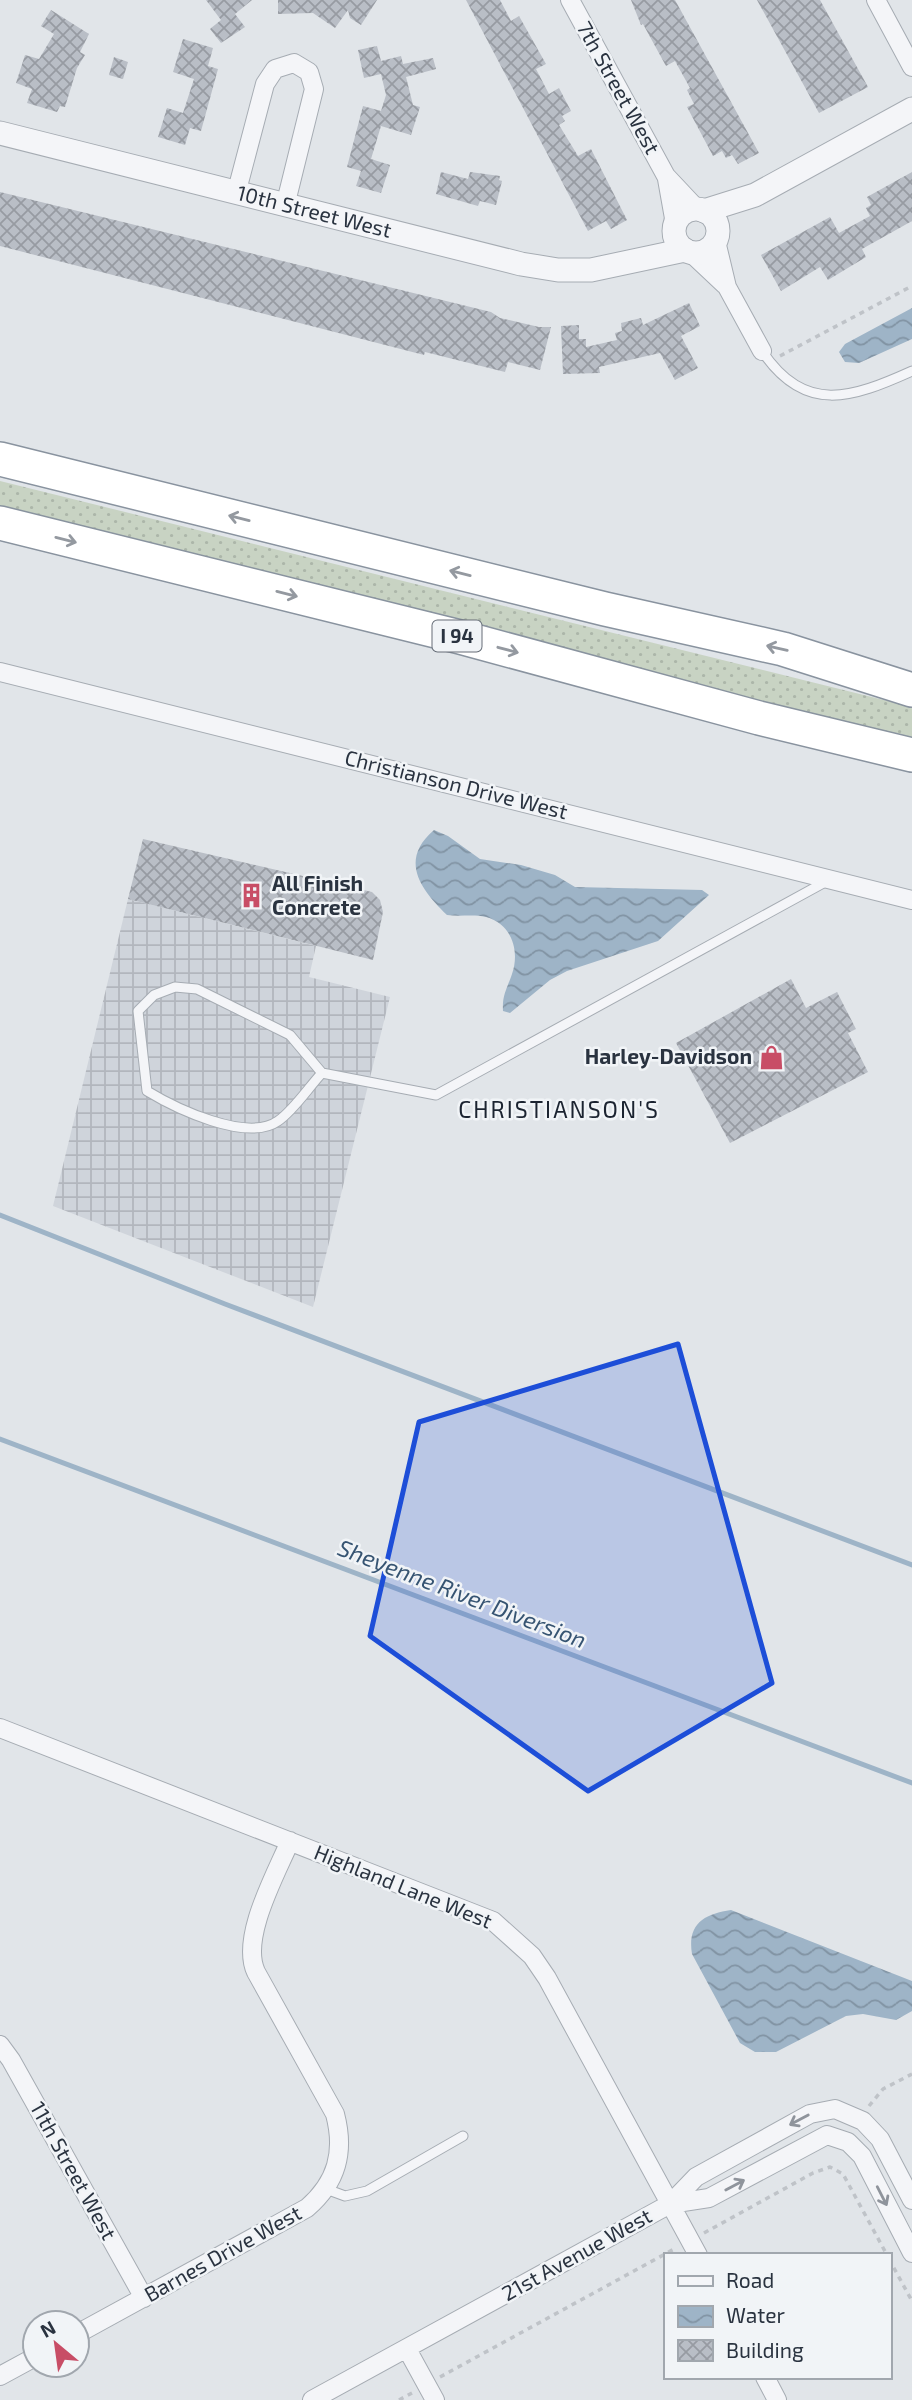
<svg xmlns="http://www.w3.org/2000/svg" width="912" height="2400" font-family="'Exo 2',sans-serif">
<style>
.industrial{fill:url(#industrial-grid)}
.grass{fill:url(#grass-dots)}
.water{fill:url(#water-waves)}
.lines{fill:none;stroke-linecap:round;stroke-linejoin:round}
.stream{stroke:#9eb4c7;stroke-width:5}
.building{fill:url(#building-cross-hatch)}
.service-casing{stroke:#a6acb3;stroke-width:11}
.minor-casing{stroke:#a6acb3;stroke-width:20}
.tertiary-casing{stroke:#a6acb3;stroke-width:25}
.motorway-casing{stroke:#89939f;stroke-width:36}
.path{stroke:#bfc3c8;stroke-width:3.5;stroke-dasharray:5 5;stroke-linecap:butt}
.service{stroke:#f4f5f8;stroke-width:9}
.minor{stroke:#f4f5f8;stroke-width:18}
.tertiary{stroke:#f4f5f8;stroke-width:23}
.motorway{stroke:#fff;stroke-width:33}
.oneway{stroke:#9499a0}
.oneway2{stroke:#8f949c}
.marked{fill:#1d4ed8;fill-opacity:0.2;stroke:#1d4ed8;stroke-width:5;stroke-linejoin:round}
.labels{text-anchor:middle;stroke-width:5;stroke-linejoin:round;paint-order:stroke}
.shield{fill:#f1f4f7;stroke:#666d77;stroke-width:2}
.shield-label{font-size:19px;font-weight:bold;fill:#2a3340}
.street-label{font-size:21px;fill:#2a3340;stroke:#f1f4f7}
.poi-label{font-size:21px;font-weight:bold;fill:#2a3340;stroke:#f1f4f7;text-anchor:start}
.neighbourhood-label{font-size:23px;letter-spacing:2px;fill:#1c2431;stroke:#f1f4f7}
.water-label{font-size:23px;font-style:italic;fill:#365472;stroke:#f1f4f7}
</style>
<defs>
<pattern id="industrial-grid" width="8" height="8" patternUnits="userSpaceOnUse" patternTransform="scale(1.75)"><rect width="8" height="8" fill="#cfd4db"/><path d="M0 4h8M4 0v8" fill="none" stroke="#b2b6bd"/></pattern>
<pattern id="grass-dots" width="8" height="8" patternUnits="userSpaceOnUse" patternTransform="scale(1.75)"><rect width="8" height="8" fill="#c8d3c3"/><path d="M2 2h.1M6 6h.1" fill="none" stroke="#acb6a9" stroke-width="1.8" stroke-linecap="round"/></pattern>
<pattern id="water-waves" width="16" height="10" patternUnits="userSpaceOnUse" patternTransform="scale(1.75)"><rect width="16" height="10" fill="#9eb4c7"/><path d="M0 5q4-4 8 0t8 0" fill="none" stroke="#8193a3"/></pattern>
<pattern id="building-cross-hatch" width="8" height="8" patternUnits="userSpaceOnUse" patternTransform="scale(1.75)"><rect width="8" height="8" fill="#b9bec6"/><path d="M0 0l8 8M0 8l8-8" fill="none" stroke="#979ba2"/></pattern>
</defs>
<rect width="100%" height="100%" fill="#e1e5e9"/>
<path class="industrial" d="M128,899L316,946L309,977L390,997L313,1307L53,1206Z"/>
<path class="grass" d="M0,481L912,707V740L0,512Z"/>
<path class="water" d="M912,308V339L859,363L845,362L839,352L845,344Z
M434,830L448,836L480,859L521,865L555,875L575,887L702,890L709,895L658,941L567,971L550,980L510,1013L503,1011C502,995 507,989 512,974C520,951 512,924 486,917C474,914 459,917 447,915C420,889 399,860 434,830Z
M731,1910L912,1981V2011L896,2020L863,2014L846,2016L776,2052H755L740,2043L692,1954C687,1924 704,1914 731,1910Z"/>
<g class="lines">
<path class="stream" d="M0,1215L225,1304L912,1565
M0,1439L912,1783"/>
</g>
<path class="building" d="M206,0H252L235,14L245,27L221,43L210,29L221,20Z
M278,0H377L361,25L350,18L348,10L335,28L313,13L278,14Z
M466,0H500L511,21L519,16L546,64L536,69L549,94L559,88L571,111L562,116L565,121L559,125L578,156L591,149L627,220L611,229L606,221L588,231Z
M631,0H675L759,153L738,164L732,155L726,158L722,151L713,156L687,107L694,104L687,90L690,88L675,61L666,66L643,24L641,25Z
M757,0H820L868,87L819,113Z
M51,10L89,34L80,52L85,55L77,68L65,107L60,106L57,112L27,103L32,89L16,83L25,55L39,59L54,34L41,26Z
M183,39L213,48L208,66L218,69L201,131L190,128L185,145L158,137L167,108L183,113L194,79L173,72Z
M377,46L381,61L401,56L403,64L433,58L436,69L406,77L413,105L420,107L411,135L381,126L371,159L390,165L381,193L356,186L361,171L347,167L363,106L381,111L386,95L381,74L364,78L358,50Z
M114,57L128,62L123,79L109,75Z
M441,172L468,179L470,172L500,176L499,180L502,181L496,205L480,201L478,206L436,194Z
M912,172V221L862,249L866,257L828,280L820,267L781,291L761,255L830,217L839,233L870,216L866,208L871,205L867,197Z
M0,192L491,312L500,318L539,327H551L540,370L508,362L505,372L425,352L424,355L0,246Z
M689,303L700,326L681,336L698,368L675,380L660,353L599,367L600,373L563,374L561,326L579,325V339H586V347L617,340L615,333L622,331L621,323L641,318L643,325Z
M143,839L372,892L380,900L383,912L373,960L128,899Z
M791,979L806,1008L837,992L856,1029L848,1033L868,1072L730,1143L676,1043Z"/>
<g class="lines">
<defs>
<path id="service" d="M762,351C805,415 852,398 912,371
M322,1073C308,1088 294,1110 278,1121C247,1143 175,1108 147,1091L138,1011L154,995L175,987L197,989L290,1035L322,1073L436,1095L827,881
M326,2189L345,2196L367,2191L463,2136"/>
<path id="minor" d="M570,0L666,176L697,209
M876,0L912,67
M667,179L675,224
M236,194L265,84L275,69L294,63L309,72L314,89L285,206
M716,241L727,287L762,351
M691,253L725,285
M0,672L912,900
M0,1728L493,1921L532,1956L547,1978L698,2255
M0,2045L11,2060L144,2298
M670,2204L696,2177L810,2114L835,2109L863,2121L880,2139L912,2200
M77,2334L307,2208C337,2182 345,2152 335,2114L256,1972C240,1938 276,1874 290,1841
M407,2349L435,2400
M0,2376L35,2357
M765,2377L777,2400
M312,2400L670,2204L709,2198L827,2135L848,2142L862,2156L912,2253"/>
<g id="tertiary">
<path id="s1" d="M0,133L521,264L558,270H591L685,250"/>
<circle cx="696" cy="231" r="22"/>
<path d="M704,211L755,195L912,109"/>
</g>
<path id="motorway" d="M0,459L605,609L783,649L912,690
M0,523L460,637L759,718L912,755"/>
</defs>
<use href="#service" class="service-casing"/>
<use href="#minor" class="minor-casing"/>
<use href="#tertiary" class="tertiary-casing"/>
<use href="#motorway" class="motorway-casing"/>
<path class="path" d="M780,356L912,286
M869,2106L883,2089L912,2074
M704,2233L813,2173L830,2167L843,2174L887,2255
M889,2259L912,2301
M440,2377L676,2248
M399,2400L412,2393"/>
<use href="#service" class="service"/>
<use href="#minor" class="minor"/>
<use href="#tertiary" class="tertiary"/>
<use href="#motorway" class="motorway"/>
</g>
<defs><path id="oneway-shaft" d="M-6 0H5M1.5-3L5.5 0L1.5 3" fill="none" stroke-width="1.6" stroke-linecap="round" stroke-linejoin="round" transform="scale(1.75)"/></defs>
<g class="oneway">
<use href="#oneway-shaft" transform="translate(239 518) rotate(-166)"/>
<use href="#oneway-shaft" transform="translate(66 540) rotate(14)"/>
<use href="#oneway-shaft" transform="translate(460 573) rotate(-166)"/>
<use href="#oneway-shaft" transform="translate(287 594) rotate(14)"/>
<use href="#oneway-shaft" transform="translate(777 648) rotate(-167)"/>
<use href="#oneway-shaft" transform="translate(508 650) rotate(15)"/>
</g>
<g class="oneway2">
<use href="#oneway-shaft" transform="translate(799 2120) rotate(152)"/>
<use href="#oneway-shaft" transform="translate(735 2185) rotate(-28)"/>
<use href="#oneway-shaft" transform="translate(882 2196) rotate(63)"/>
</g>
<path class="marked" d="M678,1344L772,1683L588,1791L370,1636L419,1422Z"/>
<defs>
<symbol id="building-bare" viewBox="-9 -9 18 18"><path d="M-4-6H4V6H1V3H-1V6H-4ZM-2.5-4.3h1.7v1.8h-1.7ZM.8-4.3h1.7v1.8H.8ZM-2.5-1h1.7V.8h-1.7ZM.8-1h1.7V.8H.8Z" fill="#c84d66" stroke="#f1f4f7" stroke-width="2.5" paint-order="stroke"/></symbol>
<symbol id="shop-bare" viewBox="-9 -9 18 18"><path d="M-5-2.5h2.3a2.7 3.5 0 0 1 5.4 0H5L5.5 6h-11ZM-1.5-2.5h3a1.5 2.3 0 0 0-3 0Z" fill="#c84d66" stroke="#f1f4f7" stroke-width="2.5" paint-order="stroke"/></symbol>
</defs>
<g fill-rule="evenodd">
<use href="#building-bare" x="234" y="878" width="35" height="35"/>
<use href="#shop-bare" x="754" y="1040" width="35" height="35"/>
</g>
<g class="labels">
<rect class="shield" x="432.5" y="620.5" width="49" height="31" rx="5"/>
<g class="shield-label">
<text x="457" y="643">I 94</text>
</g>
<g class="street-label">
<text transform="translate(618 88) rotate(61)" y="7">7th Street West</text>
<text dy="7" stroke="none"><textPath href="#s1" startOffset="324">10th Street West</textPath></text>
<text transform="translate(456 785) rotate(14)" y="7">Christianson Drive West</text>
<text transform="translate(403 1887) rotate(22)" y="7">Highland Lane West</text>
<text transform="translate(73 2171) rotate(61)" y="7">11th Street West</text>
<text transform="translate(223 2254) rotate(-29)" y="7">Barnes Drive West</text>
<text transform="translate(577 2255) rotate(-29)" y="7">21st Avenue West</text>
</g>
<g class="poi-label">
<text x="272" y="891">All Finish<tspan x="272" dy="24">Concrete</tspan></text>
<text x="752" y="1064" text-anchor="end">Harley-Davidson</text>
</g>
<g class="neighbourhood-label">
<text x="559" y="1118">CHRISTIANSON'S</text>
</g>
<g class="water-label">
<text transform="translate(462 1594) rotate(21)" y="8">Sheyenne River Diversion</text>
</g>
</g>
<rect x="664" y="2253" width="228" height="126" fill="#f1f4f7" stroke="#a1a7ae" stroke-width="2"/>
<rect x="678" y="2276" width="35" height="10" fill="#f4f5f8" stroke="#a1a7ae" stroke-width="2"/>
<text x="726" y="2288" font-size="21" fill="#2a3340">Road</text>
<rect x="678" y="2306" width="35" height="21" fill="url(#water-waves)" stroke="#a1a7ae" stroke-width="2"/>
<text x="726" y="2323" font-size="21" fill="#2a3340">Water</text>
<rect x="678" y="2340" width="35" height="21" fill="url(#building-cross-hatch)" stroke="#a1a7ae" stroke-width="2"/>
<text x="726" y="2358" font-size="21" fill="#2a3340">Building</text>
<g transform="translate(56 2344) rotate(331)"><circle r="33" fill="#f1f4f7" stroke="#a1a7ae" stroke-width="2"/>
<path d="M0-5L12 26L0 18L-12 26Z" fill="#c84d66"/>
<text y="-10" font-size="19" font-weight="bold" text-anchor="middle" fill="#2a3340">N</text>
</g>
</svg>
